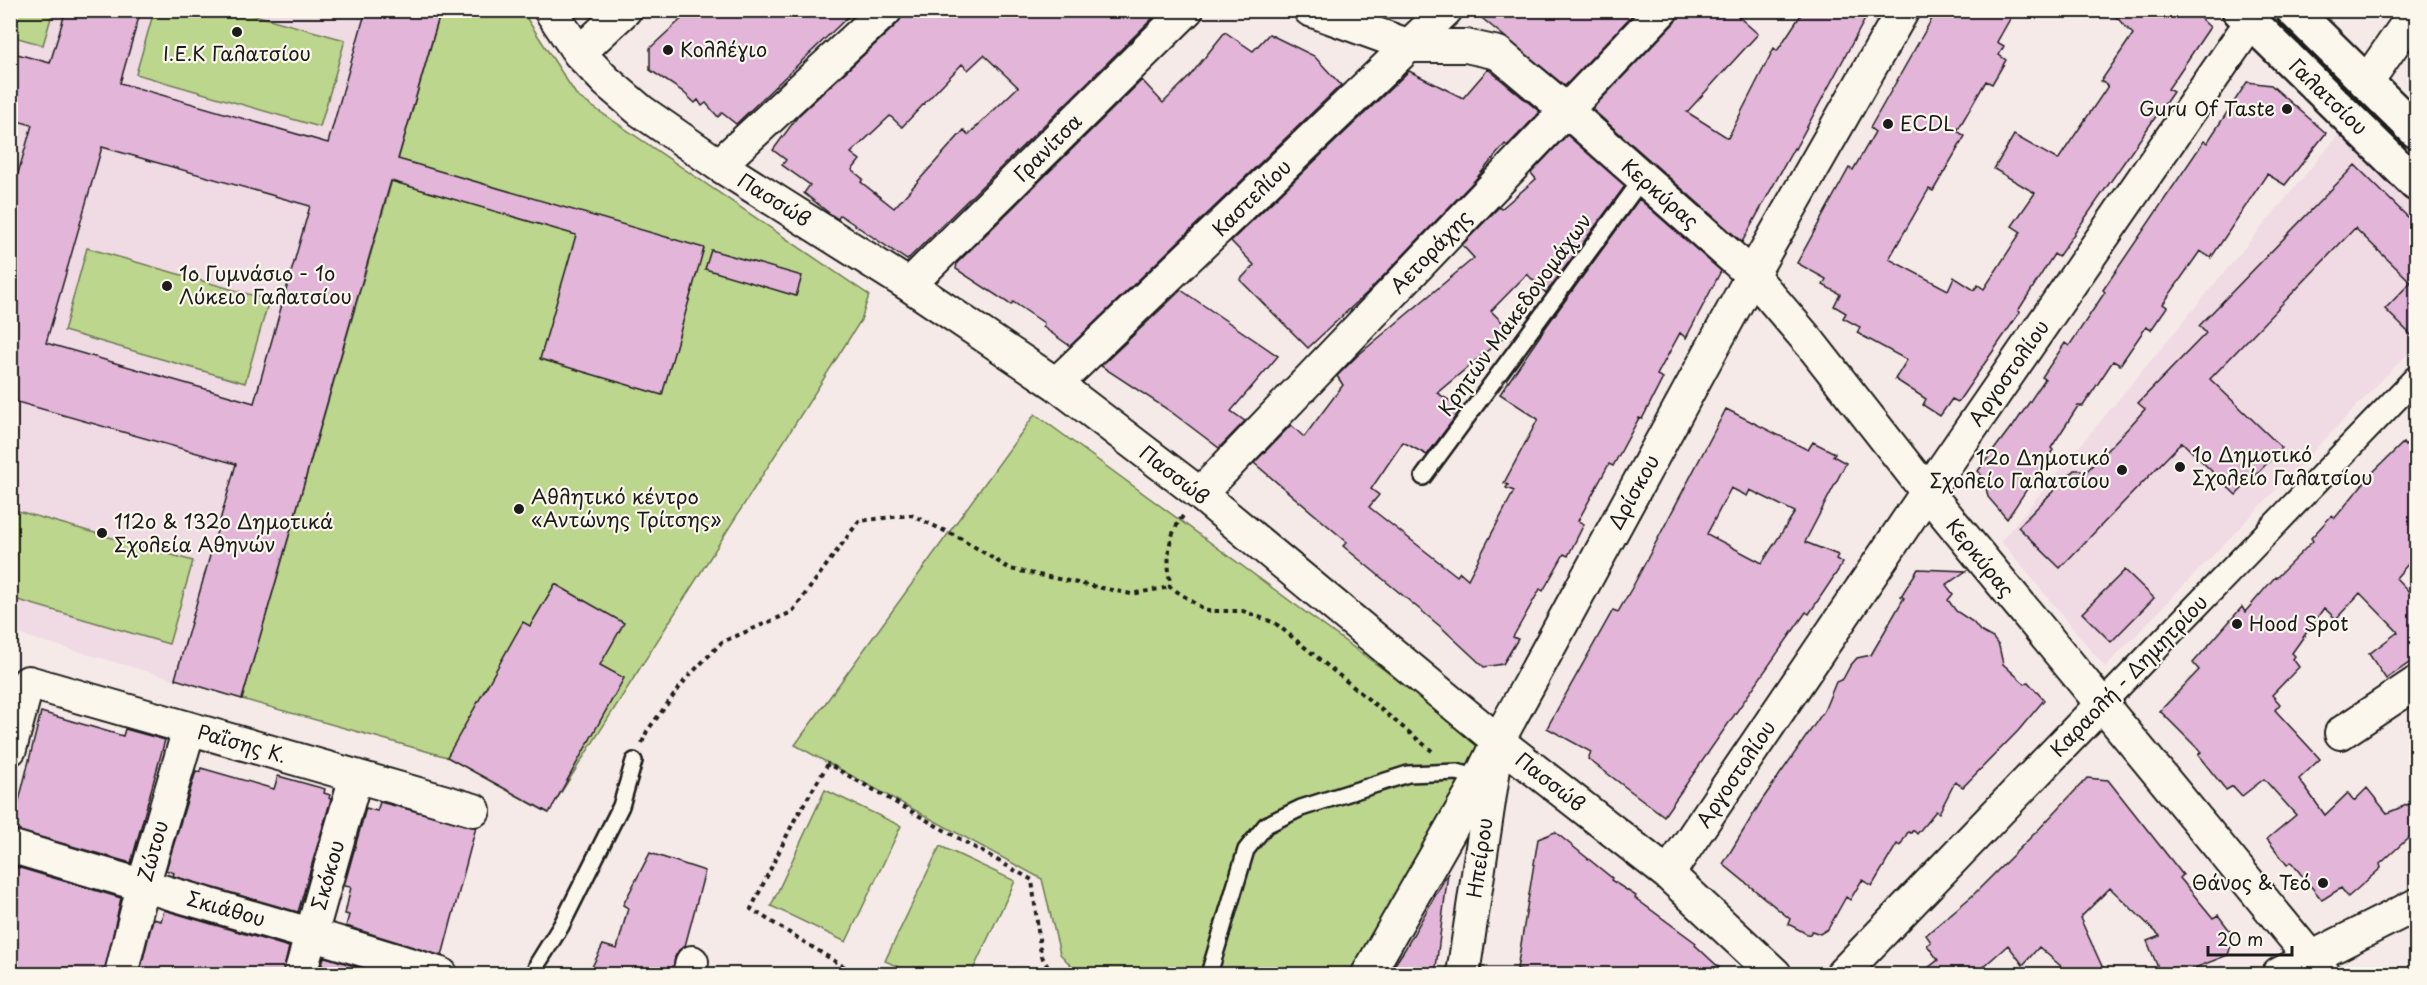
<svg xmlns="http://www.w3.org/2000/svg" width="2427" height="985" font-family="'Playpen Sans',sans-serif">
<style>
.built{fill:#f0dae4}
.green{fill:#bcd68d;stroke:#6c7954;stroke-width:1.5}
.building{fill:#e2b5d9;stroke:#1c1c1c;stroke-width:1.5;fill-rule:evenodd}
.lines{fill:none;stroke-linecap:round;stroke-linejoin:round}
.service-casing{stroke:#1c1c1c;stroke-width:20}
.pedestrian-casing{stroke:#1c1c1c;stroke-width:28}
.minor-casing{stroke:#1c1c1c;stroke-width:36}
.secondary-casing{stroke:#1c1c1c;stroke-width:38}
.path{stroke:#1c1c1c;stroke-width:4;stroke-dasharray:4.5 4.5;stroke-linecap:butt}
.service{stroke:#fbf7ec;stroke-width:15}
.pedestrian{stroke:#fbf7ec;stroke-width:24}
.minor{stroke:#fbf7ec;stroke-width:32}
.secondary{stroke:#fbf7ec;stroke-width:33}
.poi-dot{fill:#1c1c1c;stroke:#fbf7ec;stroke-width:2}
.labels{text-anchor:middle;stroke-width:4.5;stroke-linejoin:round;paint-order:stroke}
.poi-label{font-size:20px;fill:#1c1c1c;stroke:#fbf7ec;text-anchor:start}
.street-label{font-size:20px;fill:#1c1c1c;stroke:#fbf7ec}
</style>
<rect width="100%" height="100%" fill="#f6eae8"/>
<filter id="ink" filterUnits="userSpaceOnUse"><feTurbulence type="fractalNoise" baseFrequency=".0167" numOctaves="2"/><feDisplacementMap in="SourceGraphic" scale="12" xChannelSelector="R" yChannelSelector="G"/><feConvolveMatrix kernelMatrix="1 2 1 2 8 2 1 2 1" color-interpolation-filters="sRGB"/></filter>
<g filter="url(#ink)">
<path class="built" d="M10,11H441L242,699L11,632Z
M2339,134L2416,206V345L2105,667L2001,541Z"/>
<path class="green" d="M10,11H53L43,45L11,36Z
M154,11H240L345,40L320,127L136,74Z
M441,11H522L577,96L869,295L861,320L548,813L447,757L242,699Z
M87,248L269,300L245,383L64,331Z
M1035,414L1481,741L1353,974H1079L1060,954L1042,879L795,745Z
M11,509L193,561L169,644L11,598Z
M825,790L901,826L846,942L771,906Z
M940,846L1015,881L971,974H914L885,961Z"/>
<path class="building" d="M66,10H141L120,83L328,143L366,10H441L398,159L704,248L662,395L540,359L576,235L391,181L242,699L175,679L236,464L10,400V201L32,125L10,119V52L50,63ZM102,147L310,206L254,403L46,343Z
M691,10H855L736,124L722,113L718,117L706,103L702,106L698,100L695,103L682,91L650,70V48Z
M903,10H1161L907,260L840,215L838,219L829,213L804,193L810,185L782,165L786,160L773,150L798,116L898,23ZM984,55L1018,87L968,135L964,130L894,208L861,182L863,179L852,170L860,160L851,153L890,116L902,127L962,64L968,70Z
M1472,10H1637L1565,86Z
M1679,10H1731L1758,34L1687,112L1728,138L1774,48L1777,51L1804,10H1870L1795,149L1794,148L1742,242L1592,109L1675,22Z
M1937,10H2015L1997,42L2004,46L1999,55L2006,60L1992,84L1986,81L1957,131L1965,136L1933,191L1929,189L1889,259L1948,290L1954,277L1974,290L1978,285L1984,289L2021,232L2012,226L2035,193L1994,169L2014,135L2058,160L2108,86L2101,81L2133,34L2109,10H2191L2210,27L2168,89L2173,92L2058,257L2054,254L2018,311L2020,312L1958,402L1952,399L1940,416L1923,405L1926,399L1895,379L1907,360L1857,333L1860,327L1843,318L1846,313L1834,306L1840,294L1823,285L1826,279L1797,263L1849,168L1853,170L1875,132L1870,128Z
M1225,32L1253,51L1269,34L1314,56L1341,85L1070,346L1043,327L1044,323L1013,302L1011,305L956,269L957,263L1142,80L1163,103L1189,77Z
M1488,69L1540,112L1507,146L1505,144L1475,180L1370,290L1308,348L1240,280L1254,265L1231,241L1409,71L1463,98Z
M2247,82L2271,85L2326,133L2285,185L2267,174L2211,258L2200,251L2163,304L2167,307L2151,330L2146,327L2120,365L2113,361L2083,406H2078L2051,448L2053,450L2007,519L1988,497L1984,478L1978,471L2011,427L2012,428L2045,379L2042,377L2065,343L2069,346L2105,292L2103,290L2204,141L2207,143Z
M1567,135L1625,186L1546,293L1527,274L1491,311L1511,331L1437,393L1462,408L1427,455L1403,442L1371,489L1379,495L1369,507L1457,576L1460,572L1468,579L1514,491L1506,488L1508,485L1504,483L1538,419L1500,394L1548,324L1639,199L1721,271L1686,338L1680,333L1657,375L1663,378L1642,419L1639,418L1613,466L1609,464L1578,521L1584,524L1568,556L1564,554L1543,591L1540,589L1513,637L1518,639L1503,664L1484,667L1441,627L1343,546L1347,542L1254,463L1291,425L1304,437L1343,385L1337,376L1357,356L1474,258L1462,245L1499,207L1501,209L1536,179L1531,173Z
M2355,165L2416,225V340L2385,309L2411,282L2355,228L2210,379L2282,448L2236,495L2182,442L2060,568L2018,527L2074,470H2081L2085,473L2131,425L2145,409L2138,403L2206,333L2199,326Z
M711,250L802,276L796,296L705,269Z
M1181,290L1278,356L1231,411L1245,421L1219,448L1170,411L1101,366Z
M1726,409L1808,450L1813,442L1835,453L1833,456L1846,463L1805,542L1838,555L1836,559L1843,563L1809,614L1806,612L1664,816L1588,759L1591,752L1547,728L1613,610L1618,612L1633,586ZM1731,488L1747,496L1750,490L1795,512L1762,563L1707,534Z
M2416,434V555L2396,578L2416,599V658L2386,679L2369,654L2398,632L2360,593L2336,619L2324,608L2292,653L2295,656L2293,659L2299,667L2272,695L2280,704L2275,710L2320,759L2299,779L2325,815L2348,793L2354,801L2367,788L2387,813L2409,804L2411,808L2416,806V831L2380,864L2381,868L2348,897L2341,888L2322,900L2291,862L2287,865L2267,839L2296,815L2264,779L2242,796L2233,786L2226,790L2198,755L2201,752L2160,711L2199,670L2193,663L2242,607L2245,612L2275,577L2276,578L2313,541L2311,538L2332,515L2335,518L2370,475L2403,443L2405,446Z
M1918,569L1966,571L1946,585L1953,594L1948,600L1956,611L1973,622L1980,631L1993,638L1999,646L2003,664L2025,684L2028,682L2044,700L2018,731L1963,787L1955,782L1939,813L1936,811L1917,834L1913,830L1911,833L1908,832L1900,846L1897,844L1872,886L1862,880L1850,900L1846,897L1828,929L1820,934L1812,931L1809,935L1788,924L1790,919L1723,864L1762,800L1824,711L1836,682L1843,679L1850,666L1857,658L1871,655L1904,598L1901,596Z
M2125,570L2154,598L2111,642L2082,613Z
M555,584L624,623L600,665L624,678L549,813L447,757L523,622L530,626Z
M41,712L123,736L125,729L165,740L131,863L12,829Z
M201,768L274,789L278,776L325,789L324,793L330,795L329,798L331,799L298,912L173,876L174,873L166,870L196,771L200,772Z
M2087,778L2108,780L2183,875L2180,878L2213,918L2218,915L2234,936L2228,955L2177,975H2161L2147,941L2160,936L2110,888L2080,918L2106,975H2071L2039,947L2023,965L2008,945L1974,975H1919L1938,960L1927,945L1931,942L1926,935L1972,896L2040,828Z
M380,802L476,827L442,956L346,926L349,915L345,914L351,887L344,886L366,808L377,811Z
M1555,832L1612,878L1611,880L1636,896L1635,898L1696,943L1695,945L1727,975H1521L1522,970L1517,969L1538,839Z
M650,853L705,871L685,946L679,950L675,957L672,975H588L603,945L617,949L628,908L623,905Z
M10,865L121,898L104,975H10Z
M1448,873L1435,975H1388L1405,949Z
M164,910L289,947L283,975H139L153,919L161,921Z
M324,957L329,958L382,975H319Z"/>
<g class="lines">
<defs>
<path id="service" d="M1423,477L1642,179
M534,974L538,963L561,926L621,806L634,761
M1209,974L1246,850L1266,825L1301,808L1408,774L1457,772L1480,778"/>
<path id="pedestrian" d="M2101,705L2416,378"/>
<path id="minor" d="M550,10L579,53L606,81L641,111L719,165L909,285L1056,384L1200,494L1498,741L1668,874L1775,974
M1310,10L1410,46H1466L1498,53L1567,111L1752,275L1811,344L1927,492L2324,974
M579,53L625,10
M2366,83L2416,11
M719,165L886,10
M909,285L1187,10
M1056,384L1446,10
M1200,494L1662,10
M2341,733L2416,683
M10,749L28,682L474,810
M10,846C154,890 299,929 441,974
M1668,874L1927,492L2251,22
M121,974L143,886L189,729
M300,974L356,776
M689,974L692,962
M1368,974L1480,778L1498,741L1752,275L1903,10
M1463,974L1494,768
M1842,974L2101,705
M2279,974L2416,905"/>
<path id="secondary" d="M2239,10L2416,184
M2293,10L2416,131"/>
</defs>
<use href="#service" class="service-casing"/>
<use href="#pedestrian" class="pedestrian-casing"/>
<use href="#minor" class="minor-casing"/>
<use href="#secondary" class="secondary-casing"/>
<path class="path" d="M1183,516C1165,540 1168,559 1170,587L1207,611H1243L1275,623L1432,751
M642,743L647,731L686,679L722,642L792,612L859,521L911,515L962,539L1010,569L1131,594L1170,587
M861,974L841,965L751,909L794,821L828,764L1032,880L1041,955L1052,974"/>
<use href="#service" class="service"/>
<use href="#pedestrian" class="pedestrian"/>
<use href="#minor" class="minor"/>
<use href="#secondary" class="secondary"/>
</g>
</g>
<g class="poi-dot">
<circle cx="237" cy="32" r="6"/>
<circle cx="668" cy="50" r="6"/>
<circle cx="2287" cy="109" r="6"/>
<circle cx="1888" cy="124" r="6"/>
<circle cx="167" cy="286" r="6"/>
<circle cx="2180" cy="467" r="6"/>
<circle cx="2122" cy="470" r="6"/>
<circle cx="519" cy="509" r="6"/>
<circle cx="102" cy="533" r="6"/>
<circle cx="2237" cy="624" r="6"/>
<circle cx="2323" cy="883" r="6"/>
</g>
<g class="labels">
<g class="poi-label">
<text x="680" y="57">Κολλέγιο</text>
<text x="237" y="61" text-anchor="middle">Ι.Ε.Κ Γαλατσίου</text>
<text x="2275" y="116" text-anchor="end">Guru Of Taste</text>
<text x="1900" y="131">ECDL</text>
<text x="179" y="281">1ο Γυμνάσιο - 1ο<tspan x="179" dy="23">Λύκειο Γαλατσίου</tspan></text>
<text x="2192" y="462">1ο Δημοτικό<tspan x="2192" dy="23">Σχολείο Γαλατσίου</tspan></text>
<text x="2110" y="465" text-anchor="end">12ο Δημοτικό<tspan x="2110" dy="23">Σχολείο Γαλατσίου</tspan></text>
<text x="531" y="504">Αθλητικό κέντρο<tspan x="531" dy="23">«Αντώνης Τρίτσης»</tspan></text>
<text x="114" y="529">112ο &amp; 132ο Δημοτικά<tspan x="114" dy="23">Σχολεία Αθηνών</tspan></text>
<text x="2249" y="631">Hood Spot</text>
<text x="2311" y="890" text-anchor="end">Θάνος &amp; Τεό</text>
</g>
<g class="street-label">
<text transform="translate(2328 97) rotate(44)" y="7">Γαλατσίου</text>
<text transform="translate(1048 148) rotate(-45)" y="7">Γρανίτσα</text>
<text transform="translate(1660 194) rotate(41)" y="7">Κερκύρας</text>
<text transform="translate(1252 198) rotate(-44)" y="7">Καστελίου</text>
<text transform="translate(774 200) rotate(32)" y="7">Πασσώβ</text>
<text transform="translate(1431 252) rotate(-46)" y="7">Αετοράχης</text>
<text transform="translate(1515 315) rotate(-54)" y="7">Κρητών Μακεδονομάχων</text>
<text transform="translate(2009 373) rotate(-55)" y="7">Αργοστολίου</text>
<text transform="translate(1174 475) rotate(38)" y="7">Πασσώβ</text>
<text transform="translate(1634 492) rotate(-61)" y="7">Δρίσκου</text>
<text transform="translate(1980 558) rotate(51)" y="7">Κερκύρας</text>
<text transform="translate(2129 676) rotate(-46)" y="7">Καραολή - Δημητρίου</text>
<text transform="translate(242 744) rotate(16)" y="7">Ραΐσης Κ.</text>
<text transform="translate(1736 774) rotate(-56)" y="7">Αργοστολίου</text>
<text transform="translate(1550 782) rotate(38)" y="7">Πασσώβ</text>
<text transform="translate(153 851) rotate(-74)" y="7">Ζώτου</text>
<text transform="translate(1480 858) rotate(-82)" y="7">Ηπείρου</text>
<text transform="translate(328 875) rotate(-74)" y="7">Σκόκου</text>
<text transform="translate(226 909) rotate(16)" y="7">Σκιάθου</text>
</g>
</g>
<rect width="2427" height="985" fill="none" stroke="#fbf7ec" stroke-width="36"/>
<rect x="18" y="18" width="2391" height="949" fill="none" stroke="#1c1c1c" stroke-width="2" filter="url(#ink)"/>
<path d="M2208 946v9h84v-9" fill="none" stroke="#1c1c1c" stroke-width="3"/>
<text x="2217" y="946" font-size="18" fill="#1c1c1c" stroke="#fbf7ec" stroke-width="4.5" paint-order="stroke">20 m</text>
</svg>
